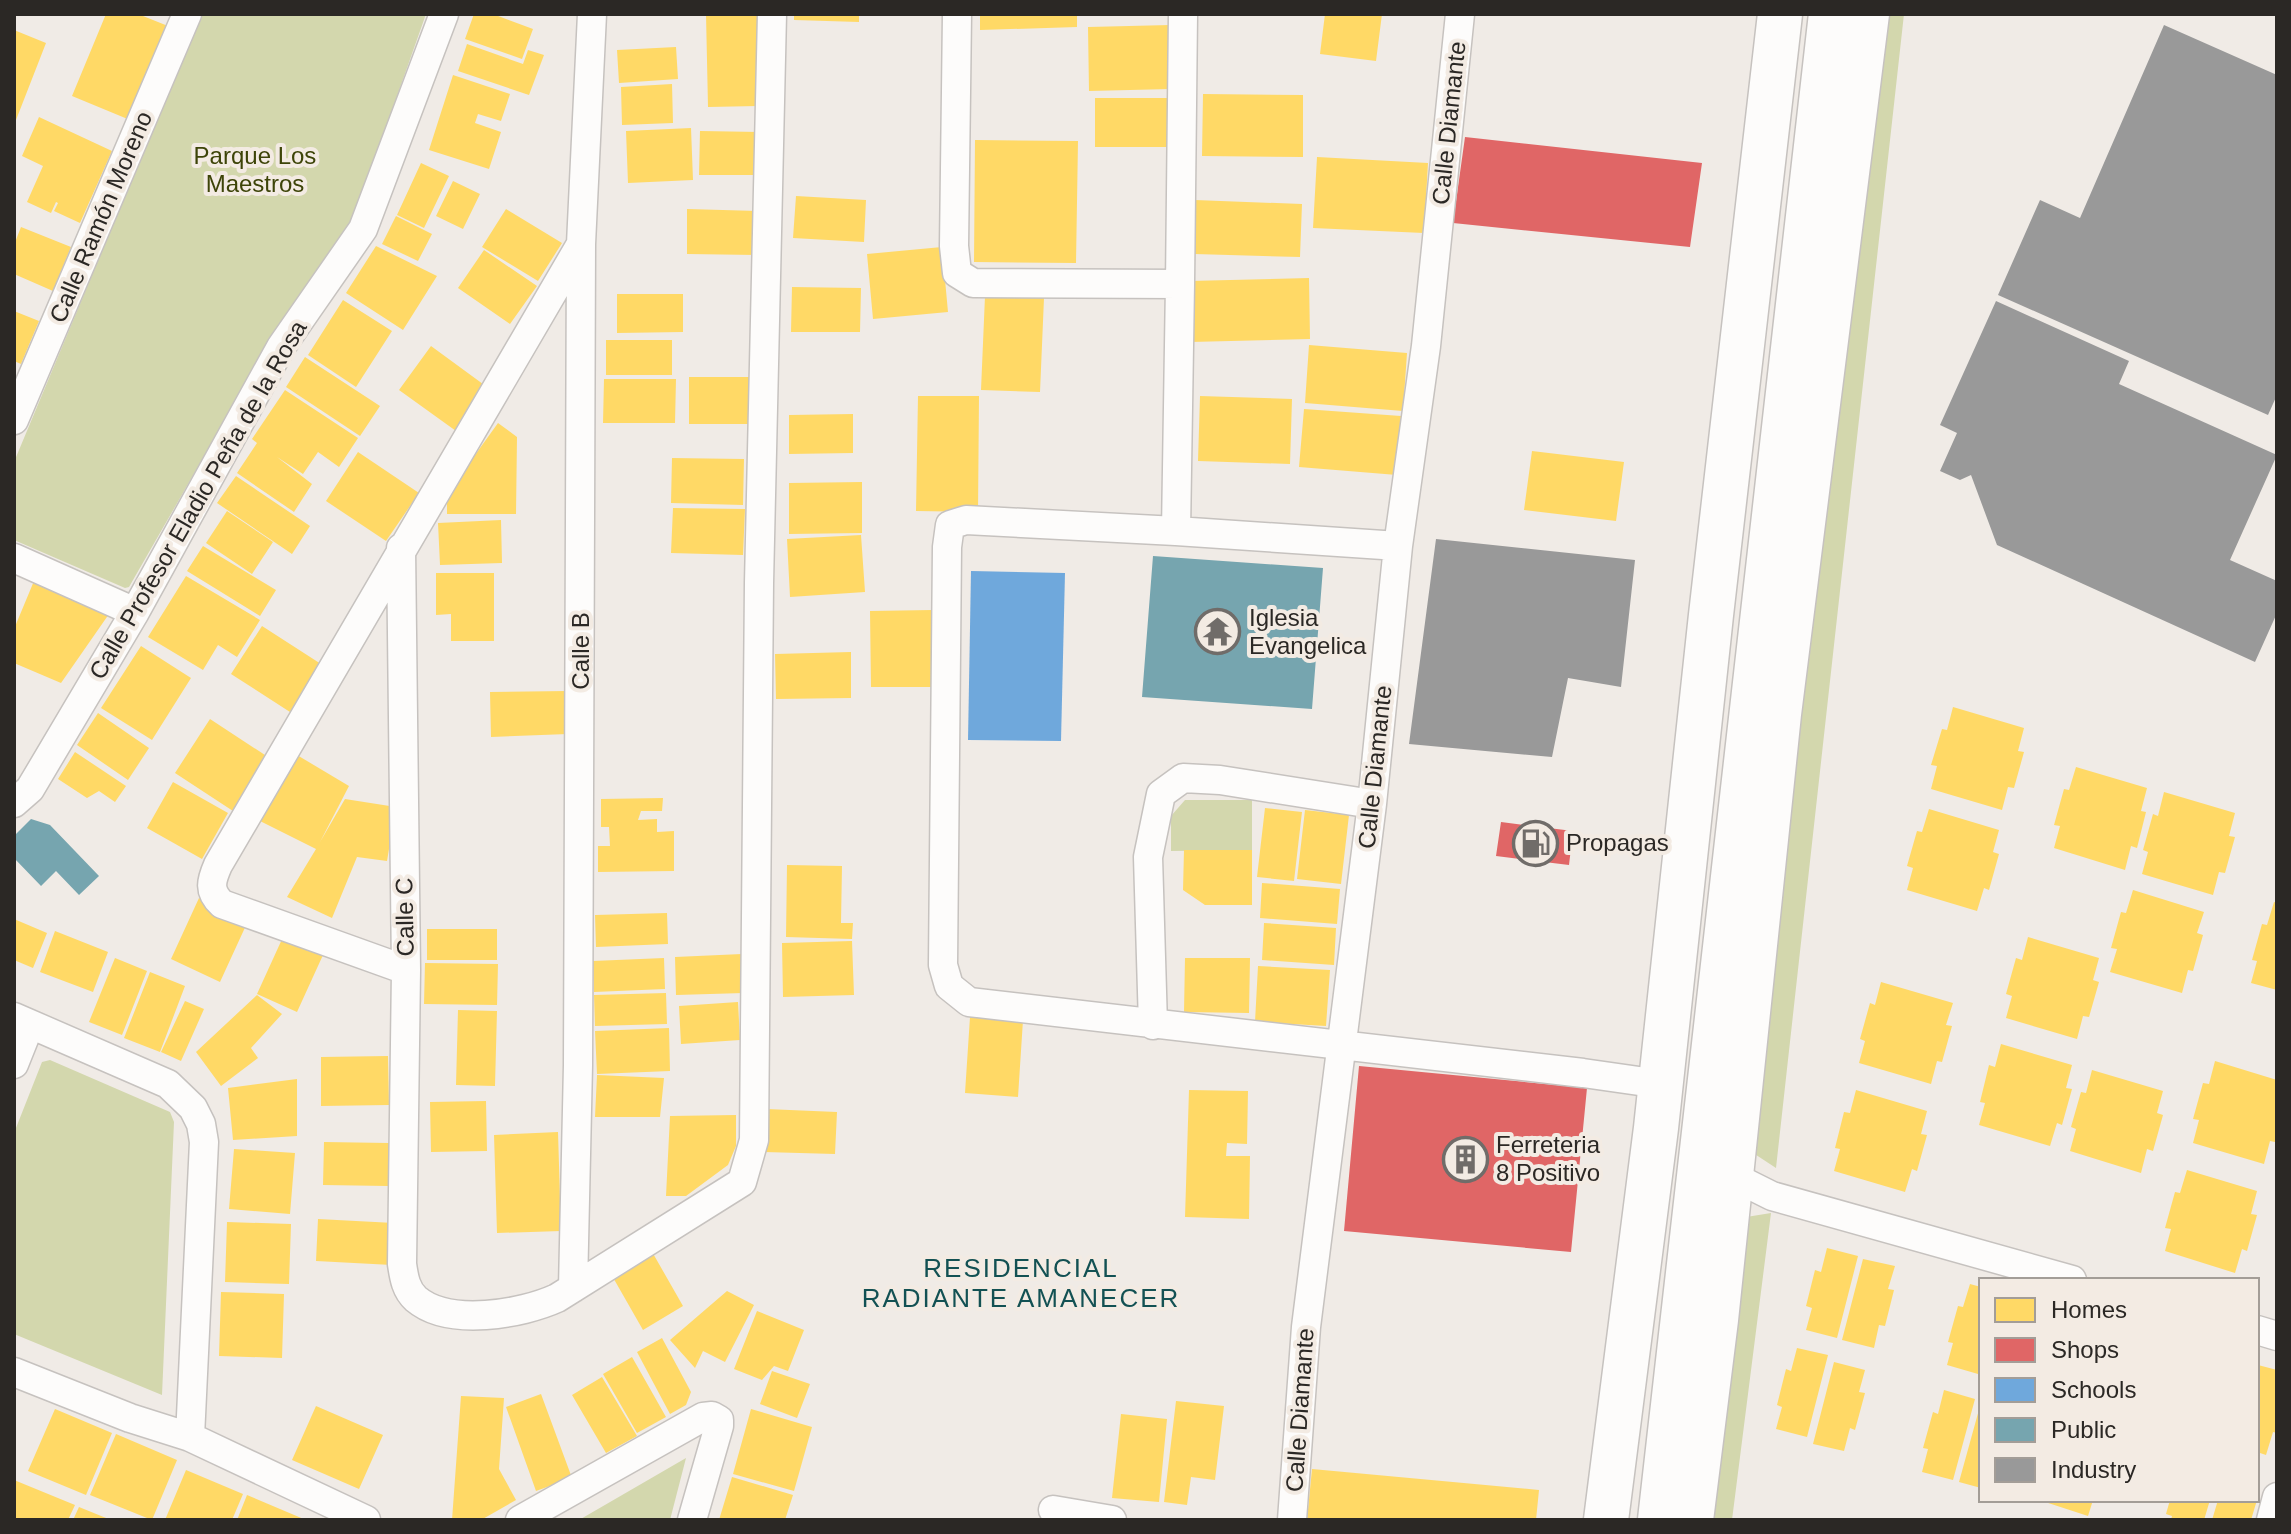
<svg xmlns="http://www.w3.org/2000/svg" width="2291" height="1534" font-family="Helvetica,sans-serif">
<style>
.green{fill:#d3d7ad}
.homes{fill:#ffd966}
.shops{fill:#e06666}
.schools{fill:#6fa8dc}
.public{fill:#76a5af}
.industry{fill:#999}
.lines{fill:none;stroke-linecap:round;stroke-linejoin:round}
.street-casing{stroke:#c6c2bf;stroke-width:31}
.secondary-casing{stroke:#c6c2bf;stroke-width:45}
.primary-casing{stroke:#c6c2bf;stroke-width:47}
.street{stroke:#fdfcfb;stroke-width:28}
.secondary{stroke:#fdfcfb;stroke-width:42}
.primary{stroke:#fdfcfb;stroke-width:44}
.labels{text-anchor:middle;stroke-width:8;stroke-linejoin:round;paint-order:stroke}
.street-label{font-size:24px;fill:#2b2825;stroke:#f3ebe3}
.park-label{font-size:24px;fill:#3d4408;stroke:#f3ebe3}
.poi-label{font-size:24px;fill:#2b2825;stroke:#f3ebe3;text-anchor:start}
.neighbourhood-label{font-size:26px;letter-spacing:2px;fill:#135153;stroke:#f3ebe3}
</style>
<rect width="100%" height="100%" fill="#f0ebe6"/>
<path class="green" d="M201,14H426L353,221L277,329L129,587L125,588L14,540V462Z
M1834,14H1904L1776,1168L1744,1147Z
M1185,800H1252V850L1171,851V816Z
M50,1060L170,1112L174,1122L162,1395L14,1334V1133L42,1062Z
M1771,1213L1732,1520H1660L1697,1225Z
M686,1458L670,1520H579Z"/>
<path class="homes" d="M106,14H138L168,26L130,120L72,96Z
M474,14H493L533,29L522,59L465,39Z
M706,14H757L758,106L708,107Z
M794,14H859V22L794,20Z
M980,14H1077V27L980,30Z
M1325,14H1382L1376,61L1320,54Z
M1170,25L1171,89L1089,91L1088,27Z
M14,30L46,43L16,120L14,119Z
M467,44L523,64L528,50L544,55L529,95L458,71Z
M676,47L678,79L619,83L617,50Z
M453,75L510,94L501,121L478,114L475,123L501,132L489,169L429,150Z
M672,84L673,123L622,125L621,87Z
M1203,94L1303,95V157L1202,156Z
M1095,98H1168V147H1095Z
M39,117L112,151L80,223L54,211L58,203L56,202L51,213L27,202L43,166L22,156Z
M691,128L693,180L628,183L626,131Z
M700,131L760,132L759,175H699Z
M975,140L1078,141L1076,263L974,262Z
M1317,157L1428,163L1424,233L1313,228Z
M421,163L449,176L424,228L397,215Z
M453,181L480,194L463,229L436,216Z
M796,196L866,200L864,242L793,238Z
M1195,200L1302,204L1300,257L1194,254Z
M506,209L562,243L538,281L482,247Z
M687,209L758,211L757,255L687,254Z
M396,216L432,234L418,261L382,244Z
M21,227L71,247L53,291L14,274V245Z
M376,246L437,276L403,330L346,293Z
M942,247L948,312L873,319L867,254Z
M484,250L537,286L510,324L458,288Z
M1309,278L1310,339L1190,342L1189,281Z
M792,287L861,288L860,332H791Z
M617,294H683V332L617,333Z
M985,296L1044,298L1040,392L981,390Z
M343,300L392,331L356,387L308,355Z
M14,311L39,321L21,364L14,361Z
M606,340H672V375H606Z
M1309,345L1407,353L1403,411L1305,403Z
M431,346L487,387L456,431L399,390Z
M305,357L380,406L360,436L286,387Z
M689,377H752V424H689Z
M604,379H676L675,423H603Z
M285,390L358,438L339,467L318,452L303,474L277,457L312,484L294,512L237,473L257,443L252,439Z
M918,396H979L978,512L916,511Z
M1200,396L1292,399L1290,464L1198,461Z
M1304,409L1401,416L1397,475L1299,467Z
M853,414V453L789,454V415Z
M498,423L517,437L516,514H447V494Z
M1532,451L1624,462L1616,521L1524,510Z
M358,452L419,493L386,541L326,501Z
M672,458L744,459L743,505L671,503Z
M236,476L310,526L292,554L217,503Z
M862,482V533L789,534V483Z
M673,508L745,509L743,555L671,553Z
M227,511L273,542L252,574L206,543Z
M501,520L502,563L440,565L438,523Z
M861,535L865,592L790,597L787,539Z
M203,546L276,590L260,616L187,571Z
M436,573H494V641H451V614L436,615Z
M186,576L260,620L237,657L218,645L203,670L148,637Z
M34,581L109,614L61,683L14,663V629Z
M932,610L933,687H871L870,611Z
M262,626L321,664L290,712L231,674Z
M141,646L191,678L152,740L101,708Z
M851,652V698L776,699L775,654Z
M568,691V734L491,737L490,692Z
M1953,707L2024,728L2018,751L2024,752L2014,788L2008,787L2002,810L1931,789L1937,766L1931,765L1942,729L1947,730Z
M98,713L149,748L128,780L77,745Z
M210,719L268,757L233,811L175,773Z
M75,752L126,786L115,802L99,791L87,798L58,779Z
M297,755L349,786L320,842L345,799L396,807L387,861L357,857L332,918L287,897L316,849L260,821Z
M2076,767L2147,788L2141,811L2146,812L2137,848L2131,846L2125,870L2054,848L2060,826L2054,825L2064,789L2069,790Z
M173,782L228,813L202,859L147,828Z
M2164,792L2235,813L2229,836L2235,837L2225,873L2219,872L2213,895L2142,874L2148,852L2143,850L2153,814L2158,816Z
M663,798L662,811H641L638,820L657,819V832L674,831V871L598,872V846H610L609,827H601V799Z
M1265,808L1302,812L1294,881L1257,877Z
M1929,809L1999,830L1993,852L1999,854L1989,890L1984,888L1977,911L1907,890L1913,868L1907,866L1917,831L1922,832Z
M1305,810L1349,815L1341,884L1297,879Z
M1184,850H1252V905H1205L1183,890Z
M787,865L842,866L841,923H853L852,939L786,937Z
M1262,883L1340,889L1337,924L1260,918Z
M2133,890L2204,912L2197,933L2203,935L2193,971L2188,970L2182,993L2110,972L2117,949L2111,948L2121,912L2126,913Z
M199,898L248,921L220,982L171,959Z
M2274,902L2277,903V990L2251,983L2257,961L2252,960L2262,924L2267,925Z
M667,913L668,944L596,947L595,915Z
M14,919L47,933L33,968L14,960Z
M1264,923L1336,928L1334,965L1262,960Z
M427,929H497V960H427Z
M55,931L108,952L93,992L40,972Z
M283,937L323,955L297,1012L257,994Z
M2028,937L2099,958L2093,980L2099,982L2089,1017L2083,1016L2077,1039L2006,1018L2012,996L2006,994L2016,958L2022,960Z
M852,941L854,995L783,997L782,943Z
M742,954L744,993L676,995L675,957Z
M115,958L147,971L122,1035L89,1022Z
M664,958L665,989L594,992L593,961Z
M1185,958H1250L1249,1013L1184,1012Z
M425,963L498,964L497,1005L424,1004Z
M1258,966L1330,970L1326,1026L1255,1022Z
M150,972L185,986L160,1052L124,1038Z
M1881,982L1953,1003L1946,1025L1952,1026L1942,1062L1937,1061L1931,1084L1859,1063L1865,1041L1860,1039L1870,1003L1875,1005Z
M666,993L667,1024L595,1026L594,995Z
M257,995L282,1014L251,1048L258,1058L221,1086L196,1052Z
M185,1001L204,1009L181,1061L161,1052Z
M738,1002L740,1040L681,1044L679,1006Z
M458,1010L497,1011L495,1086L456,1085Z
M970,1017L1023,1020L1018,1097L965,1093Z
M669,1028L670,1071L597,1074L595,1031Z
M2001,1044L2072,1065L2066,1088L2072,1089L2062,1125L2057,1123L2050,1146L1979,1125L1985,1103L1980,1102L1989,1065L1995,1067Z
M388,1056L389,1105L321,1106V1057Z
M2215,1061L2277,1080V1136L2275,1142L2270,1141L2264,1164L2193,1143L2199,1120L2193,1119L2203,1083L2209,1084Z
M2092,1070L2163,1091L2157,1113L2163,1115L2153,1151L2147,1149L2141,1173L2070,1151L2076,1129L2071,1127L2081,1092L2086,1093Z
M597,1075L664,1078L660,1117H595Z
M297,1079V1136L233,1140L228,1088Z
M1189,1090L1248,1091L1247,1144L1227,1143L1226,1156H1250L1249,1219L1185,1217Z
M1856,1090L1927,1111L1921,1134L1927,1135L1917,1171L1912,1169L1905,1192L1834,1171L1840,1149L1835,1148L1844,1112L1850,1113Z
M486,1101L487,1151L431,1152L430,1102Z
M766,1109L837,1112L835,1154L764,1152Z
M736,1115V1146L728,1165L686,1196H666L670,1116Z
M558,1132L561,1231L497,1233L494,1135Z
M324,1142L389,1143L388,1186L323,1185Z
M234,1149L295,1153L290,1214L229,1209Z
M2187,1170L2257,1191L2251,1214L2257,1215L2247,1251L2242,1249L2235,1273L2165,1251L2171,1229L2165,1228L2175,1192L2180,1193Z
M318,1219L394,1223L392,1265L316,1261Z
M227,1222L291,1224L289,1284L225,1282Z
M1827,1248L1858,1256L1837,1338L1806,1330L1812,1308L1806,1306L1815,1270L1821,1272Z
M651,1250L683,1306L643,1330L611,1274Z
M1863,1259L1895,1266L1888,1289L1894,1290L1885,1326L1879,1325L1874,1348L1842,1340Z
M1970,1284L1981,1287V1364L1978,1374L1947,1365L1953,1343L1948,1342L1958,1306L1963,1307Z
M727,1291L754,1305L725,1362L703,1351L695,1368L670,1340Z
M221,1292L284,1294L282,1358L219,1356Z
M757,1311L804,1330L788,1371L774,1366L762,1380L734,1369Z
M662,1338L691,1392L686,1405L670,1414L637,1352Z
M1797,1348L1828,1355L1807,1437L1776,1429L1782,1407L1777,1405L1786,1369L1791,1371Z
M632,1357L666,1417L637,1433L603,1374Z
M1834,1362L1865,1370L1859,1392L1865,1393L1855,1430L1850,1428L1844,1451L1813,1444Z
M2258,1365L2277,1370V1433L2273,1432L2266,1455L2257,1452Z
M772,1371L810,1384L797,1418L760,1404Z
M602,1377L637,1436L606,1453L572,1395Z
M1944,1390L1975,1399L1953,1480L1922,1472L1928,1449L1923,1448L1933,1412L1938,1414Z
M541,1394L572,1478L536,1491L506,1407Z
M461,1396L504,1398L499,1469L516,1500L481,1520H452Z
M1176,1401L1224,1406L1215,1480L1191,1477L1187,1505L1164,1502Z
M316,1406L383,1435L359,1489L292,1460Z
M1980,1406H1981V1488L1959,1482Z
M55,1409L112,1433L86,1495L28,1471Z
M751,1409L812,1427L794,1491L733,1474Z
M1121,1414L1167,1419L1159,1502L1112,1498Z
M116,1434L177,1460L152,1520L90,1495Z
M1312,1469L1539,1490L1536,1520H1307Z
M186,1470L243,1494L232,1520H165Z
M732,1477L793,1495L785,1520H719Z
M14,1480L75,1505L68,1520H14Z
M247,1495L306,1520H237Z
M2039,1500H2093L2088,1516Z
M2170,1500H2210L2204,1520H2171L2172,1516L2166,1514Z
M2218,1500H2257L2251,1520H2212Z
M79,1507L111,1520H73Z"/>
<path class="shops" d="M1465,137L1702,163L1690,247L1453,223Z
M1501,822L1573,831L1569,865L1496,856Z
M1359,1066L1587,1088L1571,1252L1344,1231Z"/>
<path class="schools" d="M971,571L1065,573L1061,741L968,740Z"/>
<path class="public" d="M1153,556L1323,568L1312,709L1142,697Z
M31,819L50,825L99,876L79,895L56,871L41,886L14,858V836Z"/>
<path class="industry" d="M2164,25L2277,75V395L2268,415L1998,295L2040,200L2080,218Z
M1996,301L2129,361L2119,384L2277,455L2230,560L2277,581V613L2255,662L1997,545L1971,475L1960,480L1940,471L1957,433L1940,425Z
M1436,539L1635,560L1621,687L1568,678L1552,757L1409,744Z"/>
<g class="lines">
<defs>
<path id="street" d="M957,14L954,246L957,273L973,283L1180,284L1176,531
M1180,284L1183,14
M14,420L187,14
M1398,546L1176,531L966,520L950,525L947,547L943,965L949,986L969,1002L1583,1073L1660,1084
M401,548L406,970L402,1264C404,1278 406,1290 416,1299C449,1327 522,1314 557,1298L742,1182L754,1140L759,583L772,14
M14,558L135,612
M14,803L30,789L135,612L281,347L363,229L444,14
M406,970L222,904C208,891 211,881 218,865L581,244
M14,1017L168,1084L193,1108L201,1124L204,1142L190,1437
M1153,1025L1148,857L1161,794L1183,778L1220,780L1372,804
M14,1064L30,1024
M1732,1176L1772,1196L2072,1280
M573,1288L578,1065L581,244L592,14
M2257,1330L2277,1336
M14,1372L130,1418L190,1437L366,1520
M1053,1510L1112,1520
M520,1520L703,1417L712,1416L719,1420V1426L692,1520
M1292,1520L1306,1327L1372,804L1398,546L1426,346L1460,14
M2271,1520L2277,1497"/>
<path id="secondary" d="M1692,1520L1717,1320L1780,714L1868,14"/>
<path id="primary" d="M1606,1520L1656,1128L1711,615L1780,14
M1660,1520L1831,14"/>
</defs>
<use href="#street" class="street-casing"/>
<use href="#secondary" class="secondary-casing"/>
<use href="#primary" class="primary-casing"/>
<use href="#street" class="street"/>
<use href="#secondary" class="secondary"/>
<use href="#primary" class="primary"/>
</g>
<defs>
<symbol id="temple-ring" viewBox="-11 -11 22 22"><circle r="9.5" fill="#f3ebe3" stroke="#706c69" stroke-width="1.5"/><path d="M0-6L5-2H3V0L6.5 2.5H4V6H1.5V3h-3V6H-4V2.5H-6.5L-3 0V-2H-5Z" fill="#706c69"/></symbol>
<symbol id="fuel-ring" viewBox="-11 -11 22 22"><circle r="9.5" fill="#f3ebe3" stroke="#706c69" stroke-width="1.5"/><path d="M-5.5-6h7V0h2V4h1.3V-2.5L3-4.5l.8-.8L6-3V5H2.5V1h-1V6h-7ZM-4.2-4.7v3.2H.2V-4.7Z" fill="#706c69"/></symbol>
<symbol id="building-ring" viewBox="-11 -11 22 22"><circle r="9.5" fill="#f3ebe3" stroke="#706c69" stroke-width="1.5"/><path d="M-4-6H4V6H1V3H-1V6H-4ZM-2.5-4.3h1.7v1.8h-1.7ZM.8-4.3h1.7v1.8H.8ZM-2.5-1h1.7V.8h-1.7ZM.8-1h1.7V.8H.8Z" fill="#706c69"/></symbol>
</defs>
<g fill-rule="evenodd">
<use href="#temple-ring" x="1192" y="606" width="51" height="51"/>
<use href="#fuel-ring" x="1510" y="818" width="51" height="51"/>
<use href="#building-ring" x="1440" y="1134" width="51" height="51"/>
</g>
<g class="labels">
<g class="street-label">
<text transform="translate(1449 123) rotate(-84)" y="8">Calle Diamante</text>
<text transform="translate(101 217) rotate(-67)" y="8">Calle Ramón Moreno</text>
<text transform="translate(198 500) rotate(-60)" y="8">Calle Profesor Eladio Peña de la Rosa</text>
<text transform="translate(581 651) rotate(-90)" y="8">Calle B</text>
<text transform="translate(1375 767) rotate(-84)" y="8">Calle Diamante</text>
<text transform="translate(405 917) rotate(-91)" y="8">Calle C</text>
<text transform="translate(1300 1410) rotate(-86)" y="8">Calle Diamante</text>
</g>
<g class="park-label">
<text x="255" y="164">Parque Los<tspan x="255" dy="28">Maestros</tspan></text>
</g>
<g class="poi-label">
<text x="1249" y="626">Iglesia<tspan x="1249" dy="28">Evangelica</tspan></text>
<text x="1566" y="851">Propagas</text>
<text x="1496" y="1153">Ferreteria<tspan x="1496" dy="28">8 Positivo</tspan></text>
</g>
<g class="neighbourhood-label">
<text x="1021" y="1277">RESIDENCIAL<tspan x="1021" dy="30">RADIANTE AMANECER</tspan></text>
</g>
</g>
<rect width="2291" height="1534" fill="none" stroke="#2b2825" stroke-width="32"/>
<rect x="1979" y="1278" width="280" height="224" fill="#f3ebe3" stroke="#a39d97" stroke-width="2"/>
<rect x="1995" y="1298" width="40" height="24" fill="#ffd966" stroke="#a39d97" stroke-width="2"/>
<text x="2051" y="1318" font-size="24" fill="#2b2825">Homes</text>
<rect x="1995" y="1338" width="40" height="24" fill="#e06666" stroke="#a39d97" stroke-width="2"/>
<text x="2051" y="1358" font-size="24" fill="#2b2825">Shops</text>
<rect x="1995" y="1378" width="40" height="24" fill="#6fa8dc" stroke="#a39d97" stroke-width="2"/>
<text x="2051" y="1398" font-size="24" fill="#2b2825">Schools</text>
<rect x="1995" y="1418" width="40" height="24" fill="#76a5af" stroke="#a39d97" stroke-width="2"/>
<text x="2051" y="1438" font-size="24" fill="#2b2825">Public</text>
<rect x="1995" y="1458" width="40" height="24" fill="#999999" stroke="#a39d97" stroke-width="2"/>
<text x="2051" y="1478" font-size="24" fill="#2b2825">Industry</text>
</svg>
